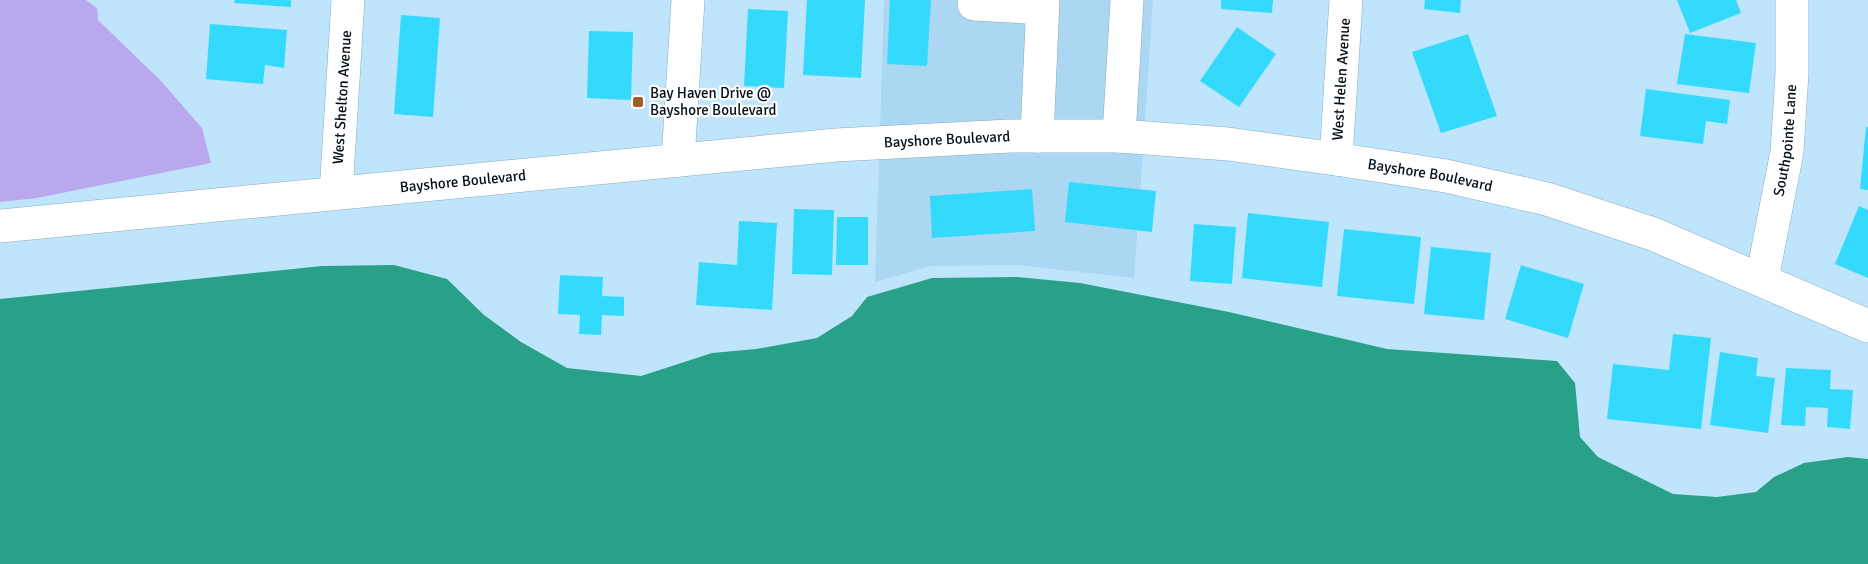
<svg xmlns="http://www.w3.org/2000/svg" width="1868" height="564" font-family="Signika,sans-serif">
<style>
.built{fill:#abd7f3}
.green{fill:#baa8ee}
.water{fill:#29a188}
.building{fill:#34dafc}
.lines{fill:none;stroke-linecap:round;stroke-linejoin:round}
.minor-casing{stroke:#87acc2;stroke-width:34}
.minor{stroke:#fff;stroke-width:33}
.poi-dot{fill:#9f5d2a;stroke:#fff;stroke-width:2}
.labels{text-anchor:middle;stroke-width:4.5;stroke-linejoin:round;paint-order:stroke}
.street-label{font-size:15px;fill:#030e16;stroke:#fff}
.poi-label{font-size:15px;fill:#030e16;stroke:#fff;text-anchor:start}
</style>
<rect width="100%" height="100%" fill="#bfe5fd"/>
<path class="built" d="M884,0H1153L1145,124L1105,122L880,129Z
M1011,150L1143,152L1134,278L1017,265L931,266L875,282L879,156Z"/>
<path class="green" d="M0,0H86L97,8L98,20L160,80L202,128L211,163L37,198L0,202Z"/>
<path class="water" d="M394,265L447,279L484,315L521,342L567,368L641,376L712,353L756,349L817,338L852,316L867,297L932,278L1017,277L1080,283L1229,312L1387,349L1557,361L1575,383L1580,437L1598,457L1673,494L1717,497L1756,492L1774,477L1804,463L1848,457L1868,459V564H0V299L322,266Z"/>
<path class="building" d="M235,0H291V7L234,3Z
M807,0H865L861,78L803,75Z
M890,0H931L927,66L887,64Z
M1221,0H1273L1272,13L1221,9Z
M1425,0H1461L1460,13L1424,9Z
M1677,0H1736L1741,13L1690,33Z
M748,9L788,11L784,88L744,86Z
M401,15L440,18L433,117L394,114Z
M210,24L287,30L284,68L265,65L263,84L206,79Z
M1237,27L1276,54L1239,107L1200,81Z
M589,31L633,32L631,100L587,98Z
M1468,34L1497,116L1441,133L1412,52Z
M1685,34L1756,43L1749,93L1677,84Z
M1646,89L1730,100L1727,124L1706,121L1703,144L1640,136Z
M1866,127H1868V190L1860,189Z
M1069,182L1156,191L1152,232L1065,222Z
M1032,189L1035,231L932,238L930,196Z
M1859,206L1868,210V278L1835,264Z
M794,209L834,210L832,275L792,274Z
M1248,213L1329,222L1322,287L1242,278Z
M837,217H868V265H836Z
M739,221L777,223L772,310L696,305L699,262L737,265Z
M1194,224L1236,227L1232,284L1190,281Z
M1344,229L1421,237L1414,304L1337,296Z
M1431,247L1491,253L1484,320L1424,314Z
M1521,265L1584,284L1568,338L1505,319Z
M560,275L603,277L602,296L624,297V316L602,315L601,335L579,334L580,315L558,314Z
M1673,334L1711,338L1701,429L1607,419L1613,364L1669,370Z
M1720,352L1758,358L1756,376L1775,378L1768,433L1710,425Z
M1786,368L1831,370L1830,389L1853,390L1850,429L1827,427L1828,408L1806,407L1805,426L1781,425Z"/>
<g class="lines">
<defs>
<g id="minor">
<path d="M974,4L1042,8"/>
<path d="M1037,136L1043,0"/>
<path d="M1119,136L1127,0"/>
<path id="s1" d="M1336,159L1346,0"/>
<path d="M678,160L688,0"/>
<path id="s2" d="M336,193L348,0"/>
<path id="s3" d="M0,226L836,145L1010,136H1119L1228,144L1336,159L1446,176L1547,199L1653,234L1868,326"/>
<path id="s4" d="M1762,279L1787,152L1792,73V0"/>
</g>
</defs>
<use href="#minor" class="minor-casing"/>
<use href="#minor" class="minor"/>
</g>
<rect class="poi-dot" x="632" y="96" width="12" height="12" rx="3"/>
<g class="labels">
<g class="street-label">
<text dy="5" stroke="none"><textPath href="#s1" startOffset="80">West Helen Avenue</textPath></text>
<text dy="5" stroke="none"><textPath href="#s2" startOffset="96">West Shelton Avenue</textPath></text>
<text dy="5" stroke="none"><textPath href="#s3" startOffset="951">Bayshore Boulevard</textPath></text>
<text dy="5" stroke="none"><textPath href="#s4" startOffset="141">Southpointe Lane</textPath></text>
<text dy="5" stroke="none"><textPath href="#s3" startOffset="1437">Bayshore Boulevard</textPath></text>
<text dy="5" stroke="none"><textPath href="#s3" startOffset="465">Bayshore Boulevard</textPath></text>
</g>
<g class="poi-label">
<text x="650" y="98">Bay Haven Drive @<tspan x="650" dy="17">Bayshore Boulevard</tspan></text>
</g>
</g>
</svg>
